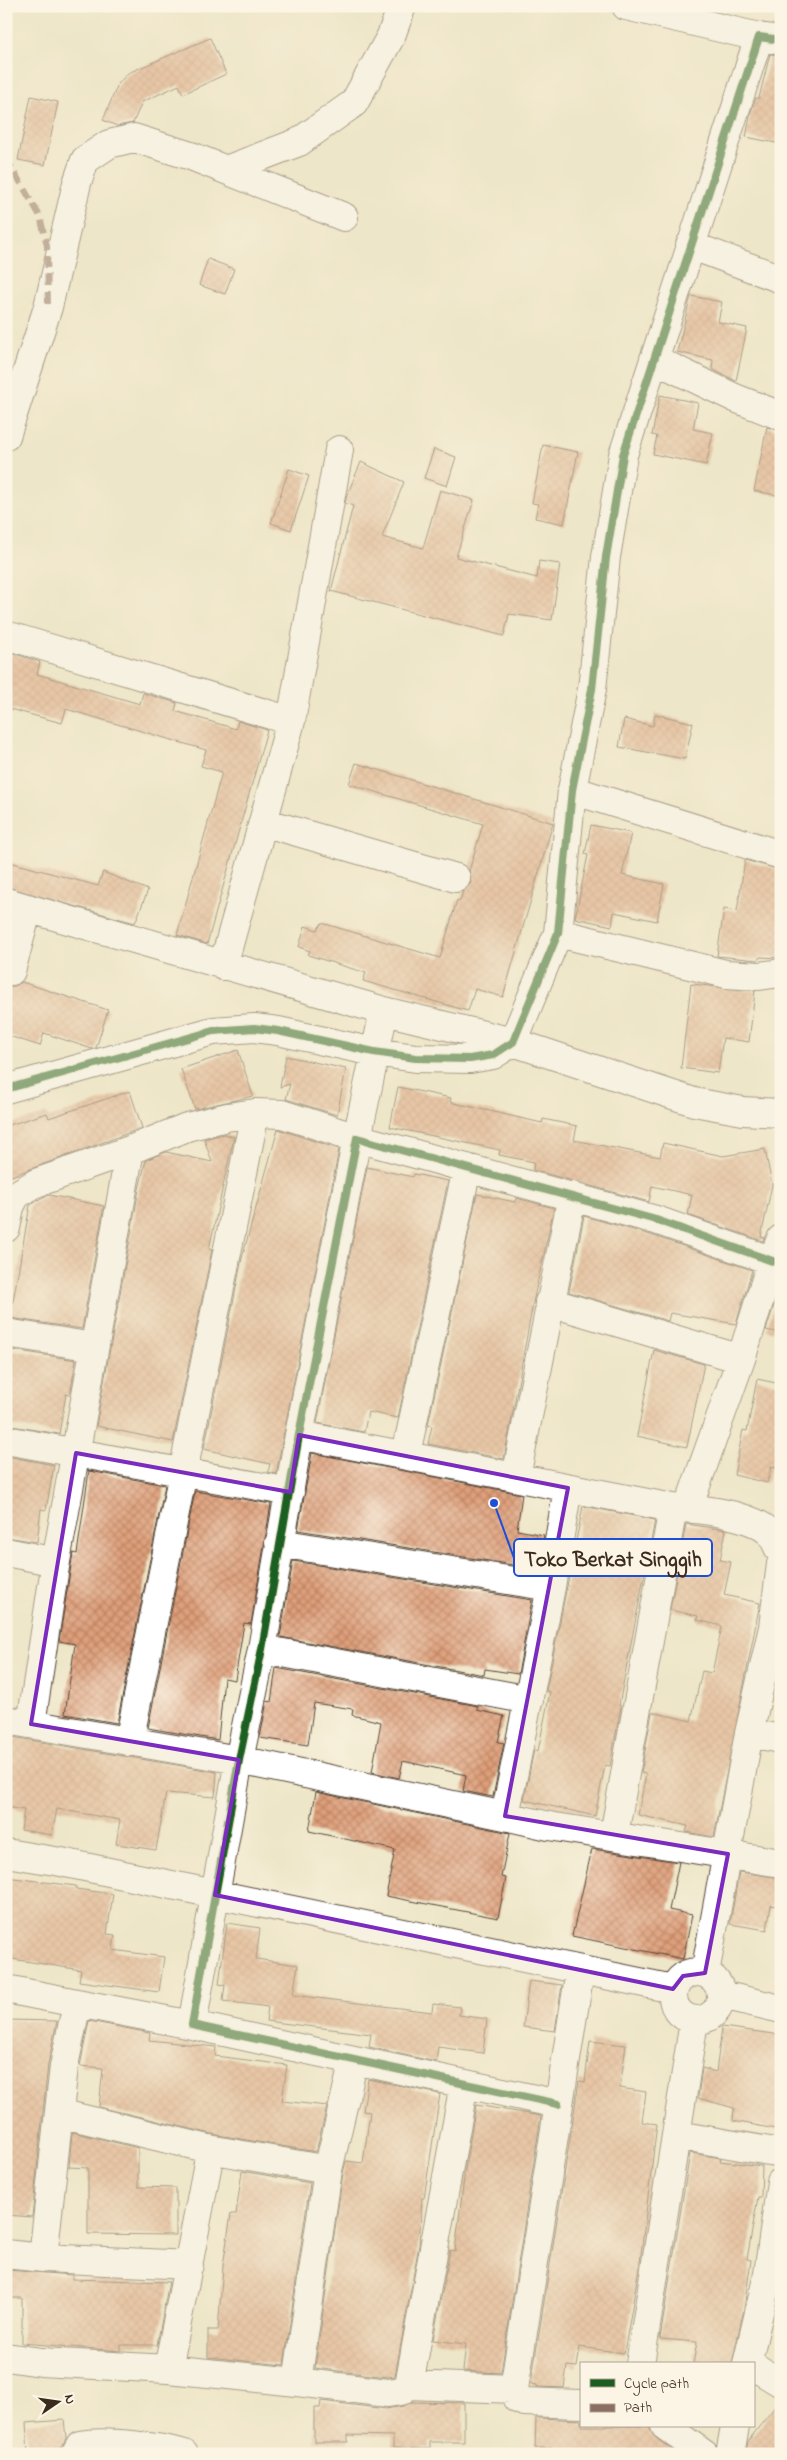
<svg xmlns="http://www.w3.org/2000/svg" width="787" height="2460" font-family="'Indie Flower',sans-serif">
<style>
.building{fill:url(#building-cross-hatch)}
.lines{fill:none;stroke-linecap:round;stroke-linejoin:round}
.minor-casing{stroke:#564638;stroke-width:30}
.minor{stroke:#fff;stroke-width:28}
.quiet{stroke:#8d6e63;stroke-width:6;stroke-dasharray:12 6;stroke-linecap:butt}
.cycleway-casing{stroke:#fcf5e5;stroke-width:11}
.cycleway{stroke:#1b5e20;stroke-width:8}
.marked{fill:none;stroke:#7b2cbf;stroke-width:4;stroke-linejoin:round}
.leader{fill:none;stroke:#1d4ed8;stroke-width:2}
.callout-dot{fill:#1d4ed8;stroke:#fcf5e5;stroke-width:2}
.callout{fill:#fcf5e5;stroke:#1d4ed8;stroke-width:2}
.callout-label{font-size:22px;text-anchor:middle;font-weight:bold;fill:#3b2a1e}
</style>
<defs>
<pattern id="building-cross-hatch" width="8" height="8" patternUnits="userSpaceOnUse" patternTransform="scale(1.25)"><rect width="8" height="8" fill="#df9f7a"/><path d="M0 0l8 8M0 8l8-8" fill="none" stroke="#b68263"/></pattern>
</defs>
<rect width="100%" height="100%" fill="#fcf5e5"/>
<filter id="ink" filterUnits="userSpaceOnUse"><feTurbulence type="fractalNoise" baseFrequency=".02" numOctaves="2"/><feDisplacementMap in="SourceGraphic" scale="10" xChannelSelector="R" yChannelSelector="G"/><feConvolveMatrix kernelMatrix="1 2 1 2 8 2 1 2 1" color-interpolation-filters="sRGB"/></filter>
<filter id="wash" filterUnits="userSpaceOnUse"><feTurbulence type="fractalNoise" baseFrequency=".0096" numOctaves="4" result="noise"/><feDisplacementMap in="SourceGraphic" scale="20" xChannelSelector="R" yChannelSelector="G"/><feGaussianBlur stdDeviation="1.12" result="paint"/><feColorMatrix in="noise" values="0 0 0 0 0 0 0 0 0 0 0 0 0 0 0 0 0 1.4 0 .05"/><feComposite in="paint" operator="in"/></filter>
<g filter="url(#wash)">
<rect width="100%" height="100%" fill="#eee6c8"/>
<g id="blocks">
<path class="building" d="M210,38L226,74L183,94L179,85L142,102L133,123L117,126L103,120L118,84L128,73Z
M770,54L781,55V144L746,137L751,112L756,98H759Z
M31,96L58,102L45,165L18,160Z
M208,259L234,269L225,294L199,285Z
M691,296L722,302L718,322L747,328L736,381L712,369L713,360L677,352Z
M660,395L698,403L693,429L713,433L706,465L653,454L657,436L652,435Z
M767,427L781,431V496L754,491Z
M543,445L578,452L564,524L535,518L538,504L532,503Z
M434,449L456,457L447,486L424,478Z
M361,462L404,482L382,537L423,548L440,490L474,500L456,557L537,578L539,561L560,564L552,620L509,614L504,636L331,591L353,506L345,503L347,495Z
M289,469L309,476L291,530L271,523Z
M6,651L40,662L37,674L140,704L143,693L177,703L175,711L236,729L238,721L267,730L207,944L177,935L222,772L201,766L206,750L66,709L62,723L6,708Z
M655,714L693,723L685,759L619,747L624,719L653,726Z
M356,763L553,823L503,997L475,989L468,1011L363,981L366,973L308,955L310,951L299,947L305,926L317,930L322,923L440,958L457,900L460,901L463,891L471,883L469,871L483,824L349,784Z
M591,825L631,833L622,875L664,884L657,921L614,912L612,926L575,918L588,855L585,854Z
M745,860L781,870V958L760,957L758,960L717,956L724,909L737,911Z
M6,861L98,886L103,872L148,890L135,923L6,887Z
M22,982L108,1010L96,1048L92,1049L44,1033L40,1046L6,1035V986H15Z
M691,984L755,991L749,1042L723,1038L718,1073L681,1068Z
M238,1050L253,1096L195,1109L181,1069Z
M286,1056L346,1069L337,1115L286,1099L290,1084L280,1087Z
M398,1087L451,1098L450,1102L542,1123L543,1119L577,1126L574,1140L660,1157L663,1143L723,1156L765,1149L772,1185L761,1237L765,1238L763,1241L688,1215L692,1195L652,1186L649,1202L533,1170L534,1162L499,1155L500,1150L390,1127Z
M130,1091L142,1128L6,1178V1126L47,1113L49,1118Z
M278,1129L339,1149L276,1474L268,1472L270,1464L204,1449L242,1258Z
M224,1134L234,1137L209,1249L212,1250L173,1442L96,1426L139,1189L146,1160L166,1152L212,1162L204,1139Z
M367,1167L413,1177L414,1174L448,1181L398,1418L368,1412L364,1432L317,1423Z
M477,1194L515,1202L516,1198L554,1208L534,1298L504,1459L428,1444L432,1426L428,1425Z
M49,1195L104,1206L82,1329L10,1318L30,1205Z
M584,1216L651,1235L752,1270L736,1324L670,1313L668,1321L569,1292Z
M781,1284V1333L766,1330Z
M6,1349L76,1360L70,1395L66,1394L59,1434L6,1425Z
M654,1350L704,1364L687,1447L637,1436Z
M757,1379L781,1384V1469L771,1467L767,1483L734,1475L743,1430L747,1431Z
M312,1453L522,1494L517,1530L544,1535L538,1569L298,1530Z
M6,1456L54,1465L46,1510L41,1509L37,1542L6,1537Z
M89,1471L165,1485L117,1723L65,1714L75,1644L59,1641L73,1553L77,1554Z
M195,1491L271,1504L251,1624L244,1623L235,1680L224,1678L218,1740L148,1728Z
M583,1506L655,1520L619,1705L621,1706L610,1766L605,1765L595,1816L524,1800L534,1750L538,1751L550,1692L546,1691Z
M686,1524L726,1530L720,1560L731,1562L724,1595L760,1603L714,1837L686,1832L688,1826L638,1815L646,1774L641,1773L652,1712L691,1721L702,1671L712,1673L722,1626L697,1620L698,1616L670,1610Z
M293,1561L532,1600L518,1674L485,1669L484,1675L280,1637Z
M276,1668L478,1706L477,1710L504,1716L498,1742L504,1743L493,1797L463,1791L466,1775L403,1761L399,1778L372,1772L381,1722L352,1715L353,1709L314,1703L308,1745L260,1738L267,1701L271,1702Z
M6,1736L217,1772L215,1797L166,1793L156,1850L116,1844L120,1820L57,1809L52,1835L21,1830L24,1810L6,1807L9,1773L6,1772Z
M316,1792L510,1833L501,1877L506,1878L498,1918L386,1896L395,1850L309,1831Z
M592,1849L679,1862L669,1910L692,1915L683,1959L572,1936Z
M739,1872L781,1878V1907L771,1905L767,1930L730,1924Z
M6,1877L76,1886V1889L113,1894L107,1934L115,1935L113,1950L164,1957L159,1992L79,1981L81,1970L6,1958Z
M227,1923L260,1928L256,1959L298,1965L293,1995L432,2012L433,2004L460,2007L459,2015L487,2019L483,2053L438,2047L436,2062L369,2047L371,2034L266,2021L268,2007L223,2001L225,1985L219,1984Z
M529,1981L562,1985L555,2031L523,2027Z
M6,2020L57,2021L48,2064L32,2217L6,2215Z
M89,2021L150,2033L149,2040L216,2047L215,2056L287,2065L282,2101L327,2106L316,2152L212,2134L99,2107L103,2068L80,2066Z
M722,2027L781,2035V2130L733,2121L734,2108L698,2098L702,2068L716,2072Z
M590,2041L626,2045L620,2088L646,2092L642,2122L657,2124L640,2262L624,2353L580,2347L577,2367L567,2366L564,2388L537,2387V2385L531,2384L579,2081L585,2082Z
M368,2079L440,2094L424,2198H422L419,2245L395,2376L388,2377L315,2368L343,2173L346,2161L363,2163L370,2112L363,2111Z
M476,2105L541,2116L501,2373L463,2371L466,2344L433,2340L450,2250L455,2251L466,2162Z
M72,2132L138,2148V2187L176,2188V2235L88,2234V2168L69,2167Z
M690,2153L721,2158L720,2161L762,2166L761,2197H758L747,2259L751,2260L744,2309L732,2364H693L697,2342L660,2339Z
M242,2171L310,2183L284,2365L208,2357V2330H218L223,2266L231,2214H236Z
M6,2270L72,2275V2279L169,2282L157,2345H121V2351L22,2343V2298H6Z
M781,2399V2454H746L748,2441Z
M321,2401L386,2409L403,2406L412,2402L464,2403V2442H430V2449L393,2448V2436L348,2435V2442H314V2408H320Z
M536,2418L581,2420V2426H648L656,2438L677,2454H580L579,2449L535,2448Z
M64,2420L66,2438L59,2454H28L26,2423Z"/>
</g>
</g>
<g filter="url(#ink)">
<use href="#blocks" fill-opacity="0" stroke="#564638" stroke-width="1"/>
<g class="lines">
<defs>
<path id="minor" d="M626,6L759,37
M226,170L299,142L354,103L391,36L402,6
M690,245L781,279
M654,359L735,398L781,416
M6,436L48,307L77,183L85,160L109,144L134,138L191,156L344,217
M6,635L291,721
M572,790L781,855
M263,822L456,878
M6,902L384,1011
M558,933L726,974L759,976L781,973
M223,966L291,721L339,450
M11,971L28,908
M6,1089L213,1031L254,1028L278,1031L374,1052L416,1058L470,1059L493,1055L513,1042L558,933L572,790L592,689L606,557L623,455L759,37L781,40
M6,1228L10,1207L16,1195L36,1183L130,1150L187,1127L227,1117L255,1113L282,1114L357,1138L384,1011L513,1042L694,1102L743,1111L781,1113
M549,1302L741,1359L772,1260L781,1239
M6,1333L94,1347
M299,1435L673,1508C699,1508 747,1514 767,1530C773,1534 777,1546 781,1553
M6,1440L290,1492
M406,1454L467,1168
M516,1477L572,1196
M568,1488L551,1587L505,1816L549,1826L781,1863
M688,1508L741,1359
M279,1543L551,1587
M6,1552L56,1562
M262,1649L529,1700
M6,1720L239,1760L505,1816
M31,1724L55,1567L130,1150
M749,1733L781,1739
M129,1742L255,1113
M614,1835L673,1508
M6,1853L61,1862L673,1989
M580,1971L514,2389L517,2399L524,2402L581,2404
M673 1996a24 24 0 1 1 48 0a24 24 0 1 1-48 0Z
M705,1973L749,1733L773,1627L781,1564
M6,1989L77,2003L64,2066L43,2258L6,2254
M722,1995L781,2009
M77,2003L192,2025
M558,2104L192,2025L239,1760L262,1649L299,1435L357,1138L656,1220L781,1264
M59,2113L209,2149
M677,2135L781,2153
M209,2149L328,2170L297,2382L168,2369L208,2163Z
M328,2170L354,2060
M43,2258L189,2265
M768,2274L781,2182
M6,2357L41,2362L168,2369
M640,2364L694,2021
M747,2364L768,2274L781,2276
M753,2366L781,2383
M297,2382L388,2393L401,2391L409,2385L464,2084
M409,2385L514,2389
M665,2426L704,2454
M75,2454L80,2445C103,2440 161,2447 184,2454
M730,2454L735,2426"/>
</defs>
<use href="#minor" class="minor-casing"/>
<use href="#minor" class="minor"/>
<path class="quiet" d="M6,158L40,216L47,246L48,307"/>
<defs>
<path id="cycleway" d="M6,1089L213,1031L254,1028L278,1031L374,1052L416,1058L470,1059L493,1055L513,1042L558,933L572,790L592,689L606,557L623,455L759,37L781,40
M558,2104L192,2025L239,1760L262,1649L299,1435L357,1138L656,1220L781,1264"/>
</defs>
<use href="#cycleway" class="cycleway-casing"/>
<use href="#cycleway" class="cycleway"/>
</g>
</g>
<path d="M0 0H787V2460H0ZM299,1435L568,1488L505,1816L728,1854L705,1973L683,1976L673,1989L215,1895L239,1760L31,1724L76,1453L290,1492Z" fill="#eee6c8" fill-opacity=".55" fill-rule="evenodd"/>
<path class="marked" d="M299,1435L568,1488L505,1816L728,1854L705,1973L683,1976L673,1989L215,1895L239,1760L31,1724L76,1453L290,1492Z"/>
<path class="leader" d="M494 1503L514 1558"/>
<circle class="callout-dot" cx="494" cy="1503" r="5"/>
<rect class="callout" x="514" y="1539" width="198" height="37" rx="5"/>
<g class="callout-label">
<text x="613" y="1566">Toko Berkat Singgih</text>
</g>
<rect width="787" height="2460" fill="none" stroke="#fcf5e5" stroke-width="25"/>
<rect x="580" y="2362" width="175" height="65" fill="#fcf5e5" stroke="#afa495"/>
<rect x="590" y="2379" width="25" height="8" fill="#1b5e20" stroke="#afa495"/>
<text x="624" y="2388" font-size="15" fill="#3b2a1e">Cycle path</text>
<rect x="590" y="2404" width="25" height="8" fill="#8d6e63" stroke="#afa495"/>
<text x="624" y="2412" font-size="15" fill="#3b2a1e">Path</text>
<g transform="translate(58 2402) rotate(77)" stroke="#fcf5e5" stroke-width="4" paint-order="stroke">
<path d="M0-4L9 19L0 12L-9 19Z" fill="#3b2a1e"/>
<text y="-8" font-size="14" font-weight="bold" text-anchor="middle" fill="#3b2a1e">N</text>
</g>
</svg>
